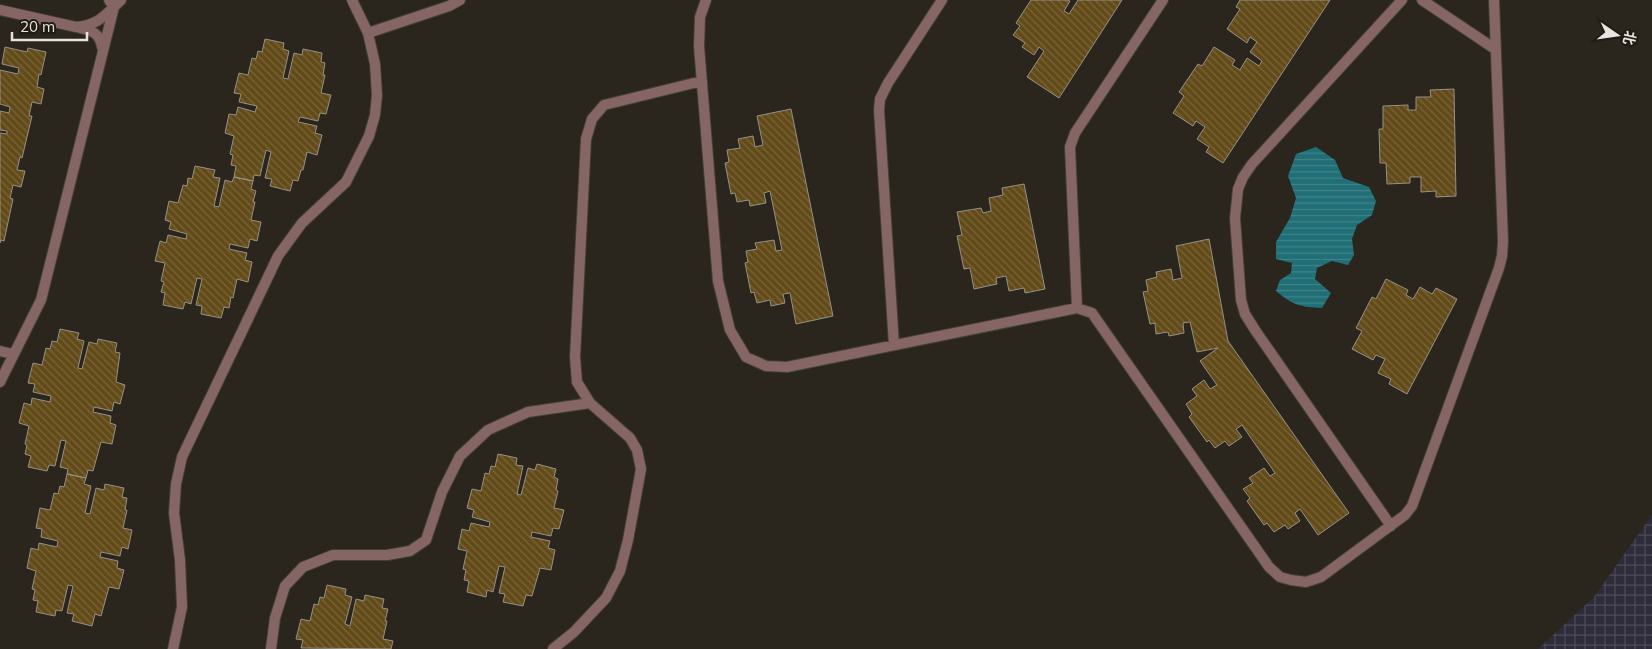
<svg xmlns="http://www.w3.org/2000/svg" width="1652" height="649" font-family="Mulish,'Noto Sans SC',sans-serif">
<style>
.industrial{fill:url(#industrial-grid)}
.water{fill:url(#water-rules)}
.building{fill:url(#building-back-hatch);stroke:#969187}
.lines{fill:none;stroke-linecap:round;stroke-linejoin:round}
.lane-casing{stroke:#444038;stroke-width:12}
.lane{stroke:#866664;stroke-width:10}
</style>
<defs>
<pattern id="industrial-grid" width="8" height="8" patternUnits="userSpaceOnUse" patternTransform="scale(1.25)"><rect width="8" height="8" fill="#2e2b3b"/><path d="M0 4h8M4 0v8" fill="none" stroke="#4c4a57"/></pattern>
<pattern id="water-rules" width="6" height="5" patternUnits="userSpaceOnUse" patternTransform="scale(1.25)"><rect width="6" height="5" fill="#206e76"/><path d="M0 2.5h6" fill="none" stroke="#408389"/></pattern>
<pattern id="building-back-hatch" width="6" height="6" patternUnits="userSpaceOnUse" patternTransform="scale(1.25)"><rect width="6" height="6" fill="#634b19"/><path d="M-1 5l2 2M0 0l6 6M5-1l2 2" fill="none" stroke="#79653a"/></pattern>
</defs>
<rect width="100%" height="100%" fill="#2a251d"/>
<path class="industrial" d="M1652,515V649H1538L1594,597Z"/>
<path class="water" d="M1316,147L1335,160L1343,178L1369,187L1376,201L1372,215L1357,225L1352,239L1354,255L1348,265L1332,261L1317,268L1315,279L1331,293L1322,308C1300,307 1293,305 1276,291L1280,280L1291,273L1292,263L1276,259V242L1290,218L1296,198L1288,176L1296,154Z"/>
<path class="building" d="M1031,0H1067L1070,1L1064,11L1069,14L1078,0H1122L1059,98L1027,77L1044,51L1039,47L1034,55L1022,47L1025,43L1013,35L1020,26L1016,23Z
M1240,0H1330L1223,163L1206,152L1209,147L1197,139L1205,127L1196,121L1193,126L1173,113L1184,96L1179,92L1198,64L1202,66L1214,47L1235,60L1232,65L1240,70L1247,58L1259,66L1262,61L1250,52L1257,42L1250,37L1247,43L1227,29L1240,9L1236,7Z
M265,39L284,43L283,49L289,51L283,78L288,79L294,53L302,55L303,49L322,53L321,62L325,63L323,75H325L321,93L331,95L326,114L320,113L318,121L300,117L298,122L317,126L315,133L322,135L317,155L307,152L303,170H301L298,181L293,180L290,191L270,186L272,179L265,178L271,152L266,150L260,176L254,175L253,181L234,177L236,166L231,165L233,155L230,154L234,136L225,133L229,114L236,115L238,107L255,112L257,106L239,102L241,94L234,93L239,73L248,75L252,58L256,59L258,51L262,52Z
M5,47L27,52L28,48L46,52L41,75L39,74L37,87L44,89L41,104L32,102L29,116H32L22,158L20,157L17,170L25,171L21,187L13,185L10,198L13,199L4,241L1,240L0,243V133L7,134V131L0,130V111L9,113L10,107L0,104V70L18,74L19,68L2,64Z
M1454,89L1456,196L1436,197V191L1421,192V177H1410V183L1387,184L1386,163H1380L1379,129H1383V106L1408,105V110H1416V97H1431L1430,90Z
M791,109L833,316L796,324L790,293L783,294L785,303L771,306L770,300L757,303L754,292L751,293L745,263L748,262L746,251L757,249L755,243L774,240L776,251L782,250L770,191L764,193L766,203L750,206L749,200L737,202L735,193L731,194L725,163L729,162L727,150L740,148L738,139L753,136L755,147L763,145L757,116Z
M195,166L215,170L213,177L220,178L214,206L219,207L225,180L232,182L234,177L253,181L251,189L256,191L253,202H255L251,220L261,222L257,241L250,239L248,248L230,244L229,249L247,253L245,260L252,262L248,282L237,279L233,298L231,297L229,308L224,307L221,318L201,314L202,306L196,305L202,279L197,278L191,304L185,302L183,309L163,305L165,293L161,292L164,282L161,281L165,263L155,261L160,241L166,243L168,235L186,239L187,234L169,229L171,222L165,220L169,201L178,203L183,185L187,186L188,178L192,179Z
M1024,184L1045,289L1025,293L1024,288L1009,291L1006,276L996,278L997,284L974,289L970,268L964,269L957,236L962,235L957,212L981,208L983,213L991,211L989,198L1003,195L1002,188Z
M1209,239L1228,341L1349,513L1318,535L1300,509L1295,513L1300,521L1288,529L1285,525L1274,532L1267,523L1264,525L1247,501L1250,498L1243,489L1253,483L1249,478L1264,468L1270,476L1275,473L1242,425L1236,429L1242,437L1229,446L1225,441L1215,448L1209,440L1207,442L1189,417L1192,414L1186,404L1197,396L1192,389L1204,380L1210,389L1217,385L1200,361L1218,348L1197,352L1190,322L1183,323L1184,333L1169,336L1168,332L1156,334L1155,323L1150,324L1143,292L1148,291L1146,280L1157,277L1156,272L1171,269L1173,280L1182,278L1176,246Z
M1386,279L1408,290L1406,295L1413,299L1420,287L1432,294L1436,288L1457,299L1407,394L1389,384L1391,379L1378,373L1385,359L1376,355L1373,360L1352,349L1362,331L1356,328L1372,297L1376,299Z
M60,329L79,333L77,339L84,341L78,368L82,369L89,342L97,344L98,339L117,343L115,352L120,353L116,382L125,385L120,404L114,402L112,411L94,407L93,412L111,416L110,423L116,425L112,444L101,442L93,471L88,470L86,478L67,474L68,469L60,467L66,441L61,440L55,466L49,465L47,471L28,467L31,456L25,454L27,445L25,444L29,426L19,423L24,403L31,405L32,398L50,402L51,396L33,392L35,384L28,383L33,363L42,365L46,348L50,349L52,341L57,342Z
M498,454L517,458L516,465L523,466L517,494L521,495L528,468L535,470L537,464L556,469L554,477L558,479L556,490L558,491L554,508L564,510L559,529L553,528L551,536L532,532L531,537L550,541L548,548L555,550L551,570L540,568L532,596L526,595L523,606L503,602L505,594L499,593L505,567L499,566L493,592L487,590L486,597L467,592L469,581L464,580L466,570L463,569L467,551L458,549L462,529L469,531L471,523L489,527L490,522L472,517L474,510L467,508L472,489L481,491L485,473L489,474L491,466L495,467Z
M67,474L86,478L84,484L91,486L85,513L90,514L96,488L104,490L105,484L124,488L122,497L127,498L125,510H127L123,528L132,530L128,549L122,547L120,556L101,552L100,557L118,561L117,568L124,570L119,589L109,587L101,616L95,614L92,626L72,621L74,614L67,613L73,586L68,585L62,611L56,610L55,616L36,612L38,601L33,600L35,590L32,589L36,571L27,568L31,548L38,550L39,543L57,547L58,541L41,537L42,529L36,528L40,508L50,510L54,493L58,494L60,486L64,487Z
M327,585L346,589L345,595L352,597L345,624L350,626L356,599L364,601L365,595L384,599L382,608L388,609L385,621H387L383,639L393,641L391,649L301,648L303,640L296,639L301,619L310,621L314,604L318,605L320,597L324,598Z"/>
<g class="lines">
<defs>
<path id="lane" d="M706,0L700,17L699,46L718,281L730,330L746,357L766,366L787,367L1077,308L1092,313L1269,567L1280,577L1291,580L1306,582L1321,577L1405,515L1412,506L1499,268L1502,256L1503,241L1494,0
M1422,0L1495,49
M0,10L76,27C99,25 105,15 121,0
M80,28C92,30 100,34 102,47
M368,33L449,6L460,0
M1077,308L1070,147L1075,133L1163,0
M894,345L879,110L880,99L888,83L942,0
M0,351L13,354
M0,382L41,300L114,7L109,0
M1391,526L1255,330L1245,314L1241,300L1235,218L1238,189L1243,177L1252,164L1402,0
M173,649L182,607L180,560L174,513L176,484L182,457L278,256L302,223L346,182L369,136L375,115L377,95L375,64L368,33L352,0
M271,649L275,618L285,586L303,567L333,555H387L410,551L426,540L442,492L460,456L488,430L528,412L590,403
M553,649L574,632L606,598L620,571L628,540L641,469L637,450L630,438L590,403L577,382L575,357L586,139L592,119L604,105L702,81"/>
</defs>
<use href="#lane" class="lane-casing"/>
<use href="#lane" class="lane"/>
</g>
<g transform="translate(1617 35) rotate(103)" stroke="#201c14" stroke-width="4" paint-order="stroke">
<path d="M0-4L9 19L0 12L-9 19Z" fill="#e7e4df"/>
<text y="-8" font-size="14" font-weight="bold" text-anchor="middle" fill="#e7e4df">北</text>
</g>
<path d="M12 32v8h75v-8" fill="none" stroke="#e7e4df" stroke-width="2.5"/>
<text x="20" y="32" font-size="15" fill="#e7e4df" stroke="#201c14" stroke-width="4" paint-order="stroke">20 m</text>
</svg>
